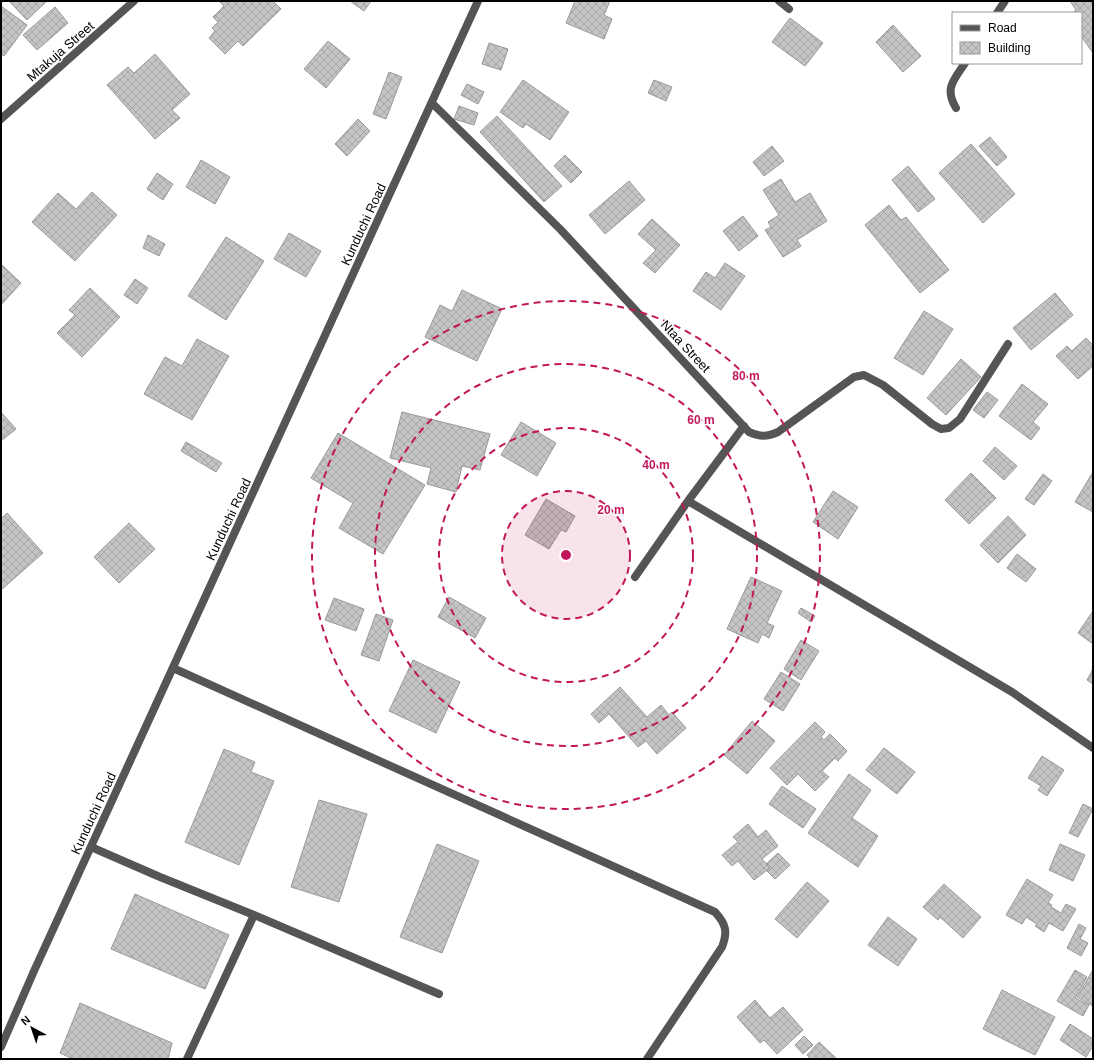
<svg xmlns="http://www.w3.org/2000/svg" width="1094" height="1060" font-family="Arial,sans-serif">
<style>
.building{fill:url(#building-cross-hatch);stroke:#999}
.lines{fill:none;stroke-linecap:round;stroke-linejoin:round}
.service{stroke:#555;stroke-width:8}
.minor{stroke:#555;stroke-width:8}
.ring{fill:none;stroke:#c2185b;stroke-width:2;stroke-dasharray:7 5}
.labels{text-anchor:middle;stroke-width:3;stroke-linejoin:round;paint-order:stroke}
.street-label{font-size:13px;fill:#000;stroke:#fff}
.centre{fill:#c2185b;stroke:#fff;stroke-width:2}
.ring-label{font-size:12px;text-anchor:middle;font-weight:bold;fill:#c2185b;stroke:#fff;stroke-width:3;stroke-linejoin:round;paint-order:stroke}
</style>
<defs>
<pattern id="building-cross-hatch" width="8" height="8" patternUnits="userSpaceOnUse"><rect width="8" height="8" fill="#c4c4c4"/><path d="M0 0l8 8M0 8l8-8" fill="none" stroke="#a7a7a7"/></pattern>
</defs>
<rect width="100%" height="100%" fill="#fff"/>
<path class="building" d="M9,1H47L27,20Z
M219,1H273L281,9L243,46L238,41L225,54L209,38L215,31L212,28L218,22L213,17L224,6Z
M350,1H371L364,11Z
M575,1H610L604,15L612,19L604,39L566,23Z
M1070,1H1093V53L1081,36V13H1073L1076,10Z
M1,6L27,25L4,56L1,54Z
M55,7L68,23L37,50L23,35Z
M790,18L823,43L805,66L772,42Z
M893,25L921,56L903,72L876,42Z
M328,41L350,59L326,88L304,69Z
M489,43L508,49L501,70L482,64Z
M155,54L190,94L172,110L180,118L155,139L107,85L128,67L134,73Z
M389,72L402,77L386,119L373,114Z
M523,80L569,112L550,140L526,124L523,128L500,112Z
M654,80L672,87L666,101L648,93Z
M467,84L484,92L478,104L461,95Z
M459,106L478,113L474,125L454,119Z
M497,116L562,186L544,202L480,132Z
M358,119L370,131L347,156L335,144Z
M990,137L1007,157L997,166L979,146Z
M971,144L1015,194L983,223L939,173Z
M772,146L784,161L764,176L753,162Z
M565,155L582,172L571,183L554,166Z
M201,160L230,177L215,204L186,187Z
M908,166L935,199L918,212L892,180Z
M157,173L173,184L163,200L147,189Z
M781,179L795,202L810,193L827,221L797,240L801,246L783,257L765,230L771,227L768,222L779,215L763,190Z
M629,181L645,200L605,234L589,215Z
M92,192L117,215L75,261L32,222L58,193L76,209Z
M889,205L901,220L906,217L949,270L920,293L865,225Z
M743,216L758,236L739,251L723,231Z
M652,219L680,245L655,273L643,263L656,250L638,234Z
M289,233L321,251L306,277L274,259Z
M148,235L165,244L159,256L143,248Z
M226,237L264,261L226,320L188,296Z
M725,263L745,276L721,310L693,291L706,272L715,278Z
M1,264L21,283L1,305Z
M135,279L148,288L137,304L124,295Z
M90,288L120,317L82,357L57,333L75,315L69,310Z
M462,290L502,309L477,361L425,337L440,305L452,311Z
M1055,293L1073,315L1031,350L1013,328Z
M924,311L953,329L923,375L894,358Z
M1086,338L1093,345V366L1078,379L1056,356L1067,346L1072,351Z
M197,339L229,356L192,420L144,394L165,357L182,366Z
M961,359L981,377L946,415L927,398Z
M1022,384L1048,404L1033,422L1040,428L1031,440L999,416Z
M987,392L998,400L984,418L973,410Z
M1,412L16,429L1,441Z
M402,412L490,434L480,470L462,466L456,492L427,484L431,468L390,458Z
M521,422L556,443L537,476L501,455Z
M338,433L425,485L383,554L339,528L353,503L311,478Z
M186,442L222,463L216,472L181,451Z
M995,447L1017,466L1004,480L983,461Z
M1093,472V512L1075,502Z
M971,473L996,498L969,524L945,500Z
M1043,474L1052,481L1034,505L1025,499Z
M833,491L858,507L838,539L813,522Z
M546,499L575,516L566,532L561,530L549,549L525,535Z
M7,513L43,553L1,590V519Z
M1008,516L1026,535L998,563L980,545Z
M129,523L155,549L119,583L94,557Z
M1017,554L1036,569L1026,582L1007,568Z
M751,577L782,591L767,623L774,626L769,638L762,634L758,643L727,629Z
M449,597L486,618L475,638L438,617Z
M334,598L364,609L356,631L325,620Z
M801,608L815,616L811,622L798,613Z
M1093,611V644L1078,633Z
M376,614L393,620L379,661L361,655Z
M801,640L819,651L801,680L784,669Z
M413,660L460,682L436,733L389,711Z
M1093,669V684L1087,680Z
M781,672L800,684L783,711L764,699Z
M620,687L647,717L661,705L669,715L672,712L686,728L657,754L646,741L638,747L609,714L599,723L591,714Z
M752,721L775,741L747,774L724,755Z
M815,722L825,732L821,737L824,740L830,734L847,751L838,761L835,758L822,771L829,777L815,791L798,774L787,785L770,768Z
M884,748L915,772L897,794L866,770Z
M224,749L255,762L251,772L274,781L239,865L185,842Z
M1042,756L1064,770L1047,796L1038,790L1041,786L1028,778Z
M849,774L871,790L852,818L878,836L858,867L808,833Z
M782,786L816,809L803,828L769,804Z
M319,800L367,814L339,902L291,887Z
M1083,804L1093,809L1078,837L1069,833Z
M748,824L758,837L766,830L778,846L762,859L770,868L754,880L738,861L732,866L722,855L738,842L733,837Z
M437,844L479,861L442,953L400,937Z
M1060,844L1085,855L1073,881L1049,870Z
M778,853L790,865L775,879L767,871L770,868L766,864Z
M1027,879L1053,895L1048,903L1052,905L1051,907L1061,913L1066,904L1076,909L1063,931L1049,923L1044,932L1035,926L1037,924L1026,917L1022,924L1006,915Z
M807,882L829,901L797,938L775,919Z
M944,884L981,917L963,938L940,917L938,920L923,907Z
M135,894L229,935L205,989L111,949Z
M888,917L917,939L898,966L868,945Z
M1079,924L1086,928L1080,939L1088,943L1081,956L1067,948Z
M1075,970L1087,977L1075,998L1089,1005L1083,1016L1057,1001Z
M1093,970V1006L1077,997Z
M1002,990L1055,1017L1035,1055L983,1029Z
M755,1000L770,1018L783,1007L803,1030L777,1054L764,1040L760,1043L737,1017Z
M80,1003L172,1043L168,1059H73L60,1053Z
M1070,1024L1093,1039V1046L1086,1057L1060,1040Z
M804,1036L813,1045L803,1054L795,1045Z
M819,1042L837,1059H811L807,1055Z"/>
<g class="lines">
<path class="service" d="M91,847L160,877L254,915L439,994
M187,1059L254,915"/>
<path class="minor" d="M779,1L789,9
M997,13L1005,1
M432,103L560,229L749,432C760,437 767,437 778,432L854,377L864,375L883,385L932,424L941,429L949,428L960,419L1008,344
M956,108C944,88 954,80 965,63
M1,119L134,1
M688,501L1012,692L1093,748
M635,577L688,501L744,426
M173,668L715,912C726,924 728,932 722,947L647,1059
M1,1047L34,971L478,1"/>
</g>
<circle cx="566" cy="555" r="64" fill="#c2185b" fill-opacity=".12"/>
<g class="ring">
<circle cx="566" cy="555" r="64"/>
<circle cx="566" cy="555" r="127"/>
<circle cx="566" cy="555" r="191"/>
<circle cx="566" cy="555" r="254"/>
</g>
<g class="labels">
<g class="street-label">
<text transform="translate(60 51) rotate(-41)" y="5">Mtakuja Street</text>
<text transform="translate(363 224) rotate(-65)" y="5">Kunduchi Road</text>
<text transform="translate(686 346) rotate(47)" y="5">Ntaa Street</text>
<text transform="translate(228 519) rotate(-65)" y="5">Kunduchi Road</text>
<text transform="translate(93 813) rotate(-65)" y="5">Kunduchi Road</text>
</g>
</g>
<circle cx="566" cy="555" r="6" class="centre"/>
<g class="ring-label">
<text x="746" y="380">80 m</text>
<text x="701" y="424">60 m</text>
<text x="656" y="469">40 m</text>
<text x="611" y="514">20 m</text>
</g>
<rect width="1094" height="1060" fill="none" stroke="#000000" stroke-width="4"/>
<rect x="952" y="12" width="130" height="52" fill="#ffffff" stroke="#999999"/>
<rect x="960" y="25" width="20" height="6" fill="#555555" stroke="#999999"/>
<text x="988" y="32" font-size="12" fill="#000000">Road</text>
<rect x="960" y="42" width="20" height="12" fill="url(#building-cross-hatch)" stroke="#999999"/>
<text x="988" y="52" font-size="12" fill="#000000">Building</text>
<g transform="translate(32 1028) rotate(320)" stroke="#ffffff" stroke-width="3" paint-order="stroke">
<path d="M0-3L7 15L0 10L-7 15Z" fill="#000000"/>
<text y="-6" font-size="11" font-weight="bold" text-anchor="middle" fill="#000000">N</text>
</g>
</svg>
